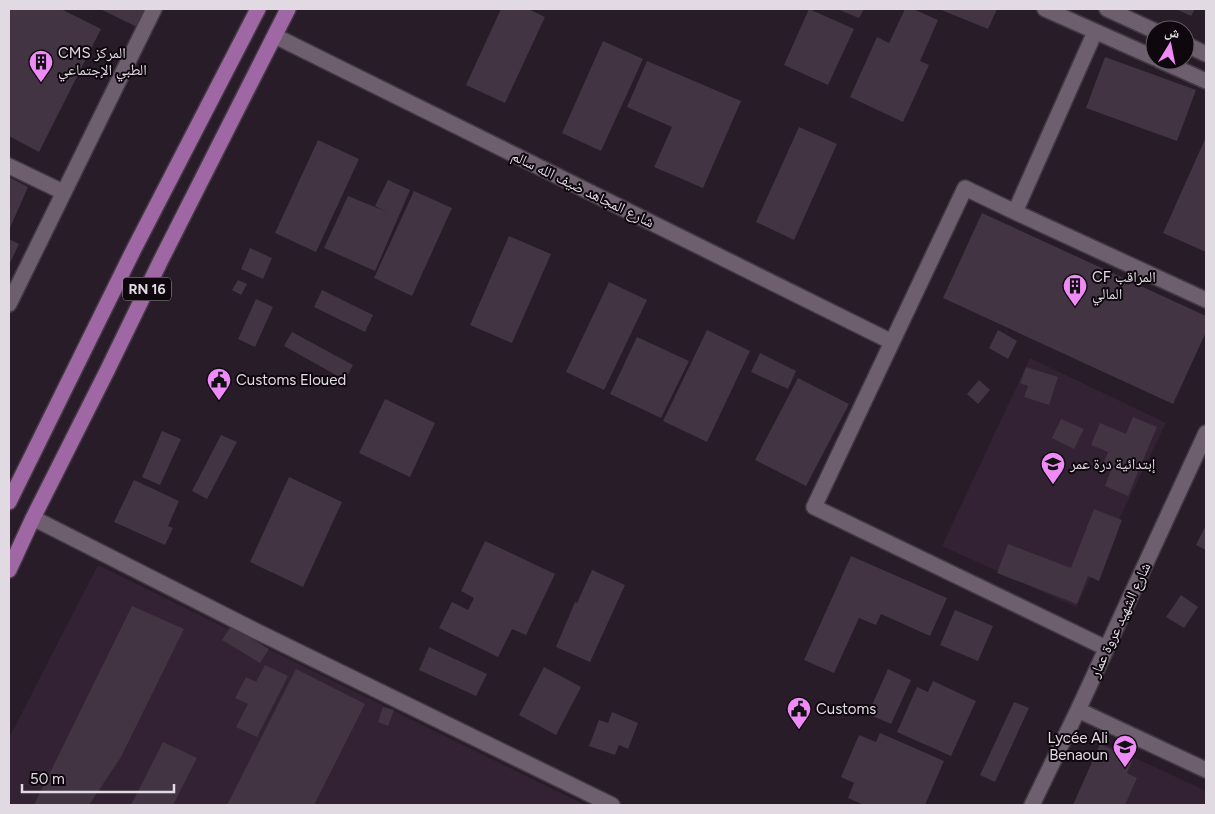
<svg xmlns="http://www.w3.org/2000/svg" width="1215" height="814" font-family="Figtree,'Noto Naskh Arabic',sans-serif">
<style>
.built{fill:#332234}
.building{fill:#423443}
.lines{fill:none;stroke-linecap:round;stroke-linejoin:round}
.minor-casing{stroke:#433944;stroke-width:18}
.major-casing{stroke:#433944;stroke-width:18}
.minor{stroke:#6e5f6f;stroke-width:15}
.major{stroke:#9f67a4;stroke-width:15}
.labels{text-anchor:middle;stroke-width:4;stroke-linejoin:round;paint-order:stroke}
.shield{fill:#0e080e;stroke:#a29ba3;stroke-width:1}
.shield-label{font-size:14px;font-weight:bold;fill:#e2dae3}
.poi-label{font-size:15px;fill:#e2dae3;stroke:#0e080e;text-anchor:start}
.street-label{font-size:15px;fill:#e2dae3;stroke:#0e080e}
</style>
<rect width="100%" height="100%" fill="#291c29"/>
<path class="built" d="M1030,358L1166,423L1076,607L942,546Z
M98,565L585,805H9V738Z
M1105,744L1206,791V805H1075Z"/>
<path class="building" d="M9,9H61L101,29L39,152L9,136Z
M100,9H146L137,27Z
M501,9H528L545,17L505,103L466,85Z
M809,9L854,29L828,85L784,65Z
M837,9H864L859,18Z
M905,9H913L938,20L920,61L929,65L903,122L850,97L877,37L889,43Z
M939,9H997L988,29Z
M1176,9H1195L1191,16Z
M603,41L643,59L601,151L562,133Z
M1105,57L1196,90L1177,141L1086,108Z
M647,61L741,101L703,188L654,167L672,127L627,107Z
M799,127L837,144L794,240L756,222Z
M1206,137V252L1163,233Z
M318,140L359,159L316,252L275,233Z
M9,177L28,187L9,230Z
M388,180L410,190L375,271L324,248L348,196L387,212L375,206Z
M414,191L452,208L412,296L374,278Z
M982,213L1206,316V332L1173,404L943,298Z
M509,236L551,254L512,343L470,325Z
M9,239L19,244L9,265Z
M250,248L272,258L263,279L241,269Z
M238,280L247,284L241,295L232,290Z
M609,282L647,300L604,390L566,372Z
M322,290L373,315L365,332L314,307Z
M256,299L273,307L255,347L238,339Z
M707,330L750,351L707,442L663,421Z
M998,330L1017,341L1008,359L989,348Z
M292,332L353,365L345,380L284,346Z
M637,337L689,361L661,418L610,394Z
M760,353L796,371L788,389L751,372Z
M1026,367L1058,377L1049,405L1024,397L1028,386L1020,383Z
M798,378L849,404L806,486L755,460Z
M979,380L990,390L978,404L967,394Z
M385,399L435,423L410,477L359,453Z
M1133,417L1157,427L1128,496L1105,486L1112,467L1103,464L1108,452L1091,445L1100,423L1126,434Z
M1061,419L1084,429L1074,449L1052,438Z
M162,431L181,439L160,485L142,477Z
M221,435L237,442L207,499L192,491Z
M289,477L342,502L303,587L250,562Z
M134,480L179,501L168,526L173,528L165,545L114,522Z
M1094,509L1122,520L1099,581L1088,576L1077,604L997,573L1008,544L1071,568Z
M1206,525V550L1196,545Z
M485,541L555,574L526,635L512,629L498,657L439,628L452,602L468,610L474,598L461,591Z
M851,556L947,598L930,636L881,614L876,625L859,618L834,673L804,660Z
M592,570L625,585L590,662L556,647L575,602L577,603Z
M1181,595L1198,607L1184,628L1166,617Z
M132,606L184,629L121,757L89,805H34Z
M955,610L993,626L978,661L940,645Z
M231,626L269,649L260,663L222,640Z
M429,647L487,674L476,696L419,670Z
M265,665L288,676L257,737L236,727L248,704L235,698L246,677L256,682Z
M544,667L581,687L556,735L519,715Z
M296,669L365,704L314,805H227Z
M888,669L911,680L891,724L868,714Z
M933,681L976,701L951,756L897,732L917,687L928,692Z
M1014,702L1029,708L995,782L980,775Z
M383,707L394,710L388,726L378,722Z
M612,712L638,723L628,749L619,745L615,755L589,746L599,720L608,723Z
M880,733L944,761L925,805H864L848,798L854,783L841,777L859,735L876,742Z
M163,742L197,758L173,805H131Z
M1100,744L1133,759L1127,773L1137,778L1125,805H1073Z"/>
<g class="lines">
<defs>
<path id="minor" d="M1045,9L1155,58
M1107,9L1155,31
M1095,32L1015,212L1206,300
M275,36L892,342
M1185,44L1206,54
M1159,60L1206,81
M9,166L63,192
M1015,212L965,188L814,507L1106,648
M9,304L154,9
M33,518L258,632L612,805
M1078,710L1206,770
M1032,805L1078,710L1206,433"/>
<path id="major" d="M9,502L134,249L258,9
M9,570L33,518L107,371L161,260L288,9"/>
</defs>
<use href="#minor" class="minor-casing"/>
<use href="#major" class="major-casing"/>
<use href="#minor" class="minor"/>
<use href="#major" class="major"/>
</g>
<defs>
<symbol id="building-pin" viewBox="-11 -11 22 30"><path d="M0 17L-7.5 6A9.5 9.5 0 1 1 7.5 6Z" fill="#ef8bf7" stroke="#0e080e"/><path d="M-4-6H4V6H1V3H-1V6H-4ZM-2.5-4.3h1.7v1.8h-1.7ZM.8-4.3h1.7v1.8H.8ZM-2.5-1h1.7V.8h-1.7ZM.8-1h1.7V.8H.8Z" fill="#111"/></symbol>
<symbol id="civic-pin" viewBox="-11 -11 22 30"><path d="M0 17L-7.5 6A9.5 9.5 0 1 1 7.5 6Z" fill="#ef8bf7" stroke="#0e080e"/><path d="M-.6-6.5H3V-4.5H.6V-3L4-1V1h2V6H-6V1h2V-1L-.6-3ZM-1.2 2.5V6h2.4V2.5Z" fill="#111"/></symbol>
<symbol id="school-pin" viewBox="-11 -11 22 30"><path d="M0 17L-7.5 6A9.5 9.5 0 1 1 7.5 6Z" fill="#ef8bf7" stroke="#0e080e"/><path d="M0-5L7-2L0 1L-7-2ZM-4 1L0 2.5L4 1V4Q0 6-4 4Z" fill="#111"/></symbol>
</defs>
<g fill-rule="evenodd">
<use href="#building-pin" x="27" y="48" width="28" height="38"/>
<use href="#building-pin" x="1061" y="272" width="28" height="38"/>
<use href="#civic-pin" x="205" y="366" width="28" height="38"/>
<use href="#school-pin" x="1039" y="450" width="28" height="38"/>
<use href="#civic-pin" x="785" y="695" width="28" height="38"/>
<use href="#school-pin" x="1111" y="733" width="28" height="38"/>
</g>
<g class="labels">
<rect class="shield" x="123" y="277.5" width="48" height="23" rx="4"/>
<g class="shield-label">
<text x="147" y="294">RN 16</text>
</g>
<g class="poi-label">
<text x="58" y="58">CMS المركز<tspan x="58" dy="17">الطبي الإجتماعي</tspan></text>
<text x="1092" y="282">CF المراقب<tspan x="1092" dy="17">المالي</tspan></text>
<text x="236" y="385">Customs Eloued</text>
<text x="1070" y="469">إبتدائية درة عمر</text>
<text x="816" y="714">Customs</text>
<text x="1108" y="743" text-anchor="end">Lycée Ali<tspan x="1108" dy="17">Benaoun</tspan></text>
</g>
<g class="street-label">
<text transform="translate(583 189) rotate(26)" y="5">شارع المجاهد ضيف الله سالم</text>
<text transform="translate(1120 620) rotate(-65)" y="5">شارع الشهيد عروة عمار</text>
</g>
</g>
<rect width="1215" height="814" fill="none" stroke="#e2dae3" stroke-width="20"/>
<g transform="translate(1170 45) rotate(10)"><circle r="24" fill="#0e080e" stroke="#635c63"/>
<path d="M0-4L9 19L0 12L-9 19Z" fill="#ef8bf7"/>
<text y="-8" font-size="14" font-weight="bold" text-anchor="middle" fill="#e2dae3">ش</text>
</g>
<path d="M22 784v8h152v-8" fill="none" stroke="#e2dae3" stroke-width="2.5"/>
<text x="30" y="784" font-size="15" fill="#e2dae3" stroke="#0e080e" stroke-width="4" paint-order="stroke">50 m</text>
</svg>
